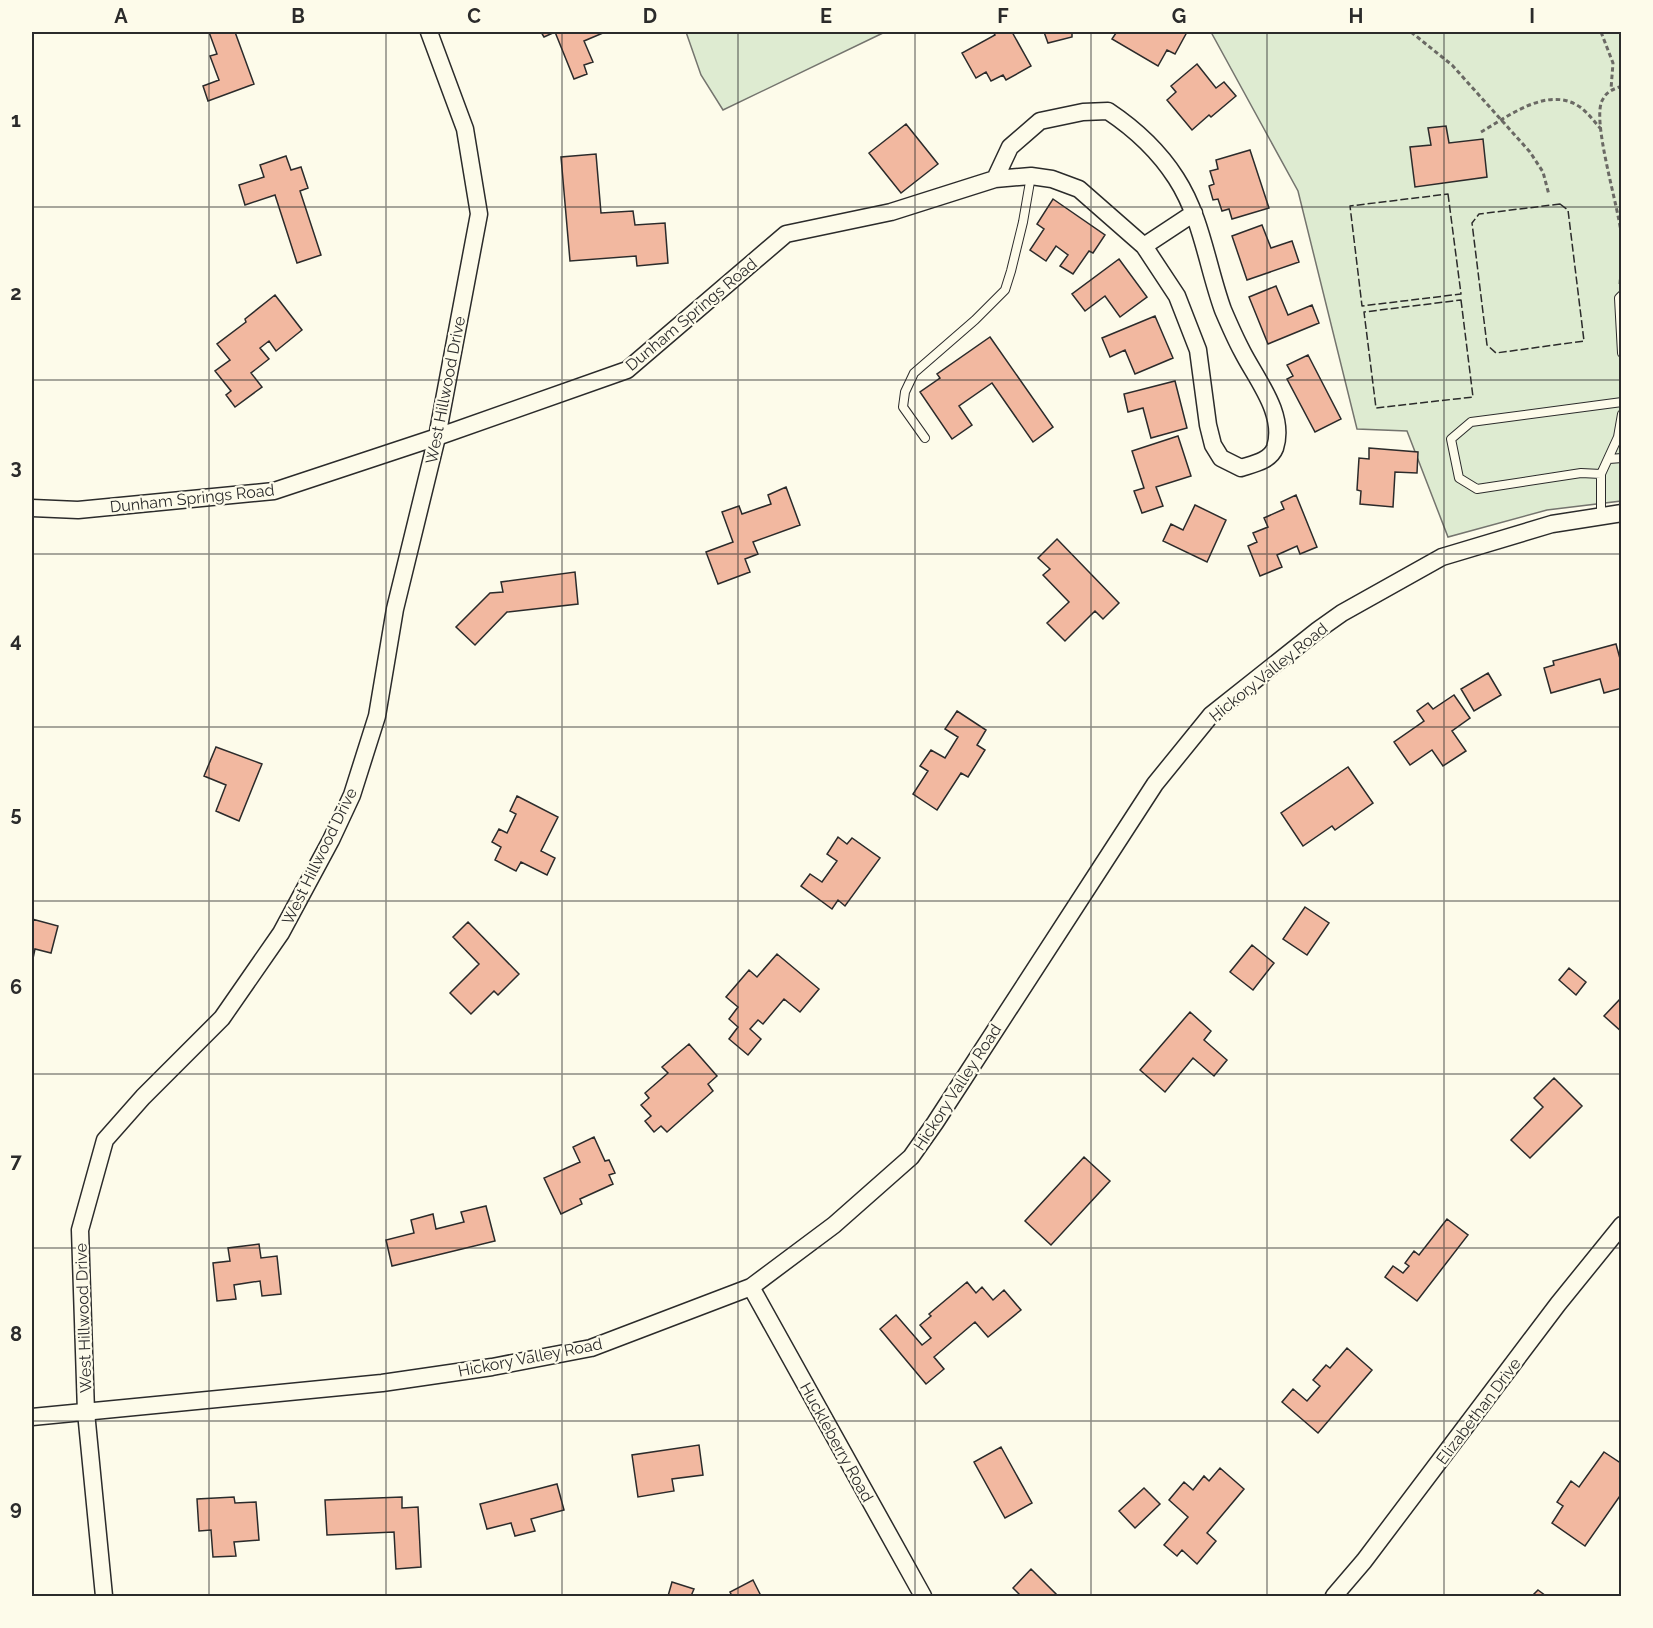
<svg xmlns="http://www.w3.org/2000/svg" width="1653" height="1628" font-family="Raleway,sans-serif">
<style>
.green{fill:#deebd1;stroke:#74746e;stroke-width:1.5}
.building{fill:#f2b8a0;stroke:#2b2b2b;stroke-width:1.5}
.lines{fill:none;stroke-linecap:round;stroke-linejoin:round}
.service-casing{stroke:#2b2b2b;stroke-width:10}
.minor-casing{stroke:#2b2b2b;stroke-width:19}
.path{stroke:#6a6964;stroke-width:3;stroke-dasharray:4.5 3;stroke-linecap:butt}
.service{stroke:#fdfbea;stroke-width:8}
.minor{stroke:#fdfbea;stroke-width:16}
.fence{stroke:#2b2b2b;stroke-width:1.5;stroke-dasharray:8 3;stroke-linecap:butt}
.grid{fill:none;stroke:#2b2b2b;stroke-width:1.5;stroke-opacity:0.55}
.labels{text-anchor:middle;stroke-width:4.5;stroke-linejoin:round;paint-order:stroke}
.street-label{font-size:16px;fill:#2b2b2b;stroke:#fdfbea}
.neatline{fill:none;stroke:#2b2b2b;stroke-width:2}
.grid-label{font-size:20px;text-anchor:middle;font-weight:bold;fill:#2b2b2b}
</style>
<rect width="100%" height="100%" fill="#fdfbea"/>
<path class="green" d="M686,32H885L723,110L701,75Z
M1211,32H1621V501L1547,510L1448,537L1407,431L1357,429L1298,191Z"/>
<path class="building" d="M209,32H235L254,84L208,101L203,86L219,80L210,56L217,54Z
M541,32H602L603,33L584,41L593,62L584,65L587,74L574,79L555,32L544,37Z
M993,32H1012L1031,66L1006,80L1003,75L991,81L986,72L976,78L962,53L995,35Z
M1044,32H1072V37L1048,43Z
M1114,32H1187L1175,54L1167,50L1158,66L1112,39L1116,33Z
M1197,64L1216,88L1224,82L1236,96L1211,117L1209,115L1192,130L1167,100L1176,92L1171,86Z
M906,124L938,164L901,193L869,153Z
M1446,126L1449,143L1483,139L1487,177L1415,187L1410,147L1431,145L1428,128Z
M1250,150L1269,208L1232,219L1229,209L1222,211L1218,199L1213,200L1209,186L1214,184L1210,171L1218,169L1216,160Z
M596,154L601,213L633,211L635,225L665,223L668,263L637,266L636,256L570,261L561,157Z
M286,156L291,170L301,167L308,188L300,191L321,255L297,263L275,195L245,205L239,185L264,177L260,165Z
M1053,199L1105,235L1093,253L1089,251L1073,274L1060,266L1068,255L1056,246L1046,261L1030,250L1044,229L1037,224Z
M1262,225L1271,248L1292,241L1299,262L1247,280L1232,236Z
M1119,259L1147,297L1120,317L1105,296L1085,311L1072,294Z
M1276,286L1288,315L1312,305L1319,323L1268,344L1249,297Z
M275,295L302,330L276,351L269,341L260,348L269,359L251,373L262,387L235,407L226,395L231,391L215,371L230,360L217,344L246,322L245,319Z
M1155,316L1173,358L1135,374L1125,350L1110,357L1102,338Z
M990,337L1053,427L1033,442L992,383L959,406L972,425L952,439L920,392L940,378L937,374Z
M1308,355L1341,419L1315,432L1287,379L1293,376L1287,365Z
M1175,381L1187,428L1151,438L1143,408L1128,412L1124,394Z
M1178,436L1191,476L1156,487L1163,506L1142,513L1134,491L1144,488L1132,451Z
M1369,448L1418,452L1417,473L1395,472L1393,507L1360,504L1361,491L1357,490L1359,458L1369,459Z
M786,487L800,525L753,542L758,554L745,559L750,572L718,584L706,552L733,542L722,512L739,506L742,514L771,504L768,495Z
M1296,495L1317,547L1300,554L1297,546L1277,555L1282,567L1260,576L1248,546L1257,542L1253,533L1268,527L1264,518L1284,509L1281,502Z
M1195,505L1226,520L1207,562L1163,541L1171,524L1183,530Z
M1057,539L1119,603L1103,619L1095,611L1065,641L1047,623L1069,602L1043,575L1050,569L1038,558Z
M575,572L578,604L507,612L475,645L456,627L490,593L503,592L501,582Z
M1616,644L1622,666V688L1604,693L1600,679L1551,693L1544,668L1554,665L1553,661Z
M1488,673L1501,695L1474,711L1461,689Z
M1454,695L1470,718L1452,731L1466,751L1443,766L1432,750L1410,765L1394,742L1424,721L1417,711L1428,703L1433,709Z
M957,711L986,730L977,745L985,750L968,777L961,773L937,810L913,794L928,771L920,766L931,750L945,758L958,737L945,729Z
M216,747L262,764L239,821L216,811L226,785L204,776Z
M1348,767L1373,803L1335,830L1332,826L1303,846L1281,813Z
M517,796L558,817L541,851L555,858L547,875L521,862L516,871L495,860L501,847L492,842L499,829L507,833L516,814L510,811Z
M838,837L847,844L852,838L880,858L845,906L838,900L832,909L801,886L810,874L822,882L837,861L827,854Z
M1305,907L1329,923L1307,955L1283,939Z
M32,919L58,926L51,953L35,949L32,963Z
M468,922L519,974L498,995L494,991L471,1014L450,993L479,964L453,937Z
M1252,945L1274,963L1253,990L1230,972Z
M777,954L819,989L800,1012L784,999L763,1024L758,1020L750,1029L761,1039L748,1055L729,1039L738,1027L729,1019L738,1007L726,997L749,970L757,977Z
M1569,968L1586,982L1576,995L1559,980Z
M1622,997V1032L1604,1016Z
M1190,1012L1211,1031L1204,1040L1227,1060L1214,1076L1193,1058L1165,1092L1140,1070Z
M689,1044L717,1076L708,1084L713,1091L667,1132L661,1126L654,1132L645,1121L651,1116L641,1105L649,1098L645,1093L668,1073L662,1067Z
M1554,1078L1582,1106L1530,1158L1511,1140L1543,1107L1534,1098Z
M594,1137L605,1161L609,1160L615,1173L609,1175L613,1184L580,1199L582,1204L561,1214L544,1178L580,1162L573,1147Z
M1084,1157L1110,1181L1051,1245L1025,1221Z
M486,1206L495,1241L392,1266L386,1240L414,1233L411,1220L433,1214L436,1229L464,1222L461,1212Z
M1447,1219L1468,1235L1417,1301L1385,1277L1393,1266L1403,1273L1409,1266L1405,1263L1414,1251L1419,1255Z
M259,1244L261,1258L277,1256L281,1294L262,1296L260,1281L234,1285L236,1299L217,1301L213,1263L230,1261L228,1248Z
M967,1282L976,1293L982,1287L993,1300L1004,1290L1021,1310L988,1337L975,1322L934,1357L944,1369L926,1384L880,1329L896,1315L922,1345L931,1338L920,1325L931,1316L929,1314Z
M1347,1348L1372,1370L1318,1433L1282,1402L1293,1389L1307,1401L1320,1386L1313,1380L1326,1365L1330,1368Z
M699,1445L703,1475L672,1479L674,1491L638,1497L632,1455Z
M1001,1447L1032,1503L1005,1518L974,1462Z
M1604,1452L1622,1464V1493L1585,1546L1552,1523L1563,1506L1557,1502L1571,1481L1579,1487Z
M1220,1468L1244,1489L1207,1533L1216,1541L1197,1564L1182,1550L1177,1556L1164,1545L1188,1517L1169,1500L1184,1482L1193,1490L1204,1476L1209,1481Z
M557,1484L564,1510L531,1519L535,1531L515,1536L511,1523L487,1529L480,1504Z
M1144,1488L1160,1504L1135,1528L1119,1511Z
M234,1497L235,1503L256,1502L259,1540L234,1542L236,1556L213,1557L211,1530L199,1531L197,1499Z
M402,1497V1508L418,1507L421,1567L396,1569L394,1532L327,1535L325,1500Z
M1031,1569L1056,1594L1053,1596H1021L1013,1588Z
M753,1580L761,1596H732L730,1592Z
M672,1582L694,1589L691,1596H668Z
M1538,1590L1546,1596H1532Z"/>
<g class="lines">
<defs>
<path id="service" d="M1622,295L1619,298L1622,353
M925,438L903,407L905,392L914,373L975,320L1005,290L1011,271L1023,222L1031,176
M1609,459L1622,458
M1601,474L1581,473L1477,489L1459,478L1451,439L1471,422L1622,402
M1601,516V474L1618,437L1622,414"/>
<path id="minor" d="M1108,111C1135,129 1158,150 1176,178C1202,218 1207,266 1223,310C1229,324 1235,338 1242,351C1256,379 1286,414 1275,448C1270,461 1253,464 1241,468L1221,458L1213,445L1208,425L1198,350L1177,296L1144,246L1079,189L1052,179L1031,176L995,179L1010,147L1040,121L1083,112Z
M1144,246L1194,213
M32,508L78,510L274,491L437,437L627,370L786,234L891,212L995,179
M751,1287L923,1596
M32,1417L382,1383L492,1367L591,1348L751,1287L834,1225L911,1157L935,1123L1155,784L1211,715L1318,630L1342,613L1442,557L1552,524L1622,513
M104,1596L86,1412L80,1230L105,1140L143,1097L222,1018L281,933L331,840L352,795L377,716L395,609L437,437L479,214L465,129L429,32
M1334,1596L1364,1561L1558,1304L1622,1225"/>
</defs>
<use href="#service" class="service-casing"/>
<use href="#minor" class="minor-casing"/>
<path class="path" d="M1411,32L1452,65L1530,152L1543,172L1549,195
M1601,32L1613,63L1611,89
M1622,86C1614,89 1607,91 1603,99C1590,118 1620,210 1622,240
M1481,132C1509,116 1548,85 1580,107C1588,113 1594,121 1600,128
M1620,284L1622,253"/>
<use href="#service" class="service"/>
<use href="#minor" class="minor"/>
<path class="fence" d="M1448,194L1461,294L1362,306L1350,206Z
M1560,204L1568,210L1584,341L1496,353L1487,345L1472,223L1479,214Z
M1461,300L1473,397L1376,408L1364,312Z"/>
</g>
<path class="grid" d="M209,32V1596M386,32V1596M562,32V1596M738,32V1596M915,32V1596M1091,32V1596M1267,32V1596M1444,32V1596M32,207H1622M32,380H1622M32,554H1622M32,727H1622M32,901H1622M32,1074H1622M32,1248H1622M32,1421H1622"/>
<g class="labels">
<g class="street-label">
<text transform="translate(691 314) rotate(-40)" y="6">Dunham Springs Road</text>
<text transform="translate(445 390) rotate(-79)" y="6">West Hillwood Drive</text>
<text transform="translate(192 498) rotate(-6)" y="6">Dunham Springs Road</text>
<text transform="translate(1268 672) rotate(-39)" y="6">Hickory Valley Road</text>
<text transform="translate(319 856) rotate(-64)" y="6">West Hillwood Drive</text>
<text transform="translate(957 1087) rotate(-57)" y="6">Hickory Valley Road</text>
<text transform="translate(83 1318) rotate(-92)" y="6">West Hillwood Drive</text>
<text transform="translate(530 1357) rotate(-11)" y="6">Hickory Valley Road</text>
<text transform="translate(1478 1411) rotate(-53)" y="6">Elizabethan Drive</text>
<text transform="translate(837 1442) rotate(61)" y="6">Huckleberry Road</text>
</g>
</g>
<rect width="1653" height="1628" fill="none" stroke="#fdfbea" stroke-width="66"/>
<rect x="33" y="33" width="1587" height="1562" class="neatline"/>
<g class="grid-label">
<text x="121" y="23">A</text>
<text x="298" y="23">B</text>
<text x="474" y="23">C</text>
<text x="650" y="23">D</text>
<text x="826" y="23">E</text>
<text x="1003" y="23">F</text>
<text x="1179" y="23">G</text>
<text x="1356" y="23">H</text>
<text x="1532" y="23">I</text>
<text x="16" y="127">1</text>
<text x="16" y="300">2</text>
<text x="16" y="474">3</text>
<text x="16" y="647">4</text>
<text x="16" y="821">5</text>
<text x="16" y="994">6</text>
<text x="16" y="1168">7</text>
<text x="16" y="1341">8</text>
<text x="16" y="1515">9</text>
</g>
</svg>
